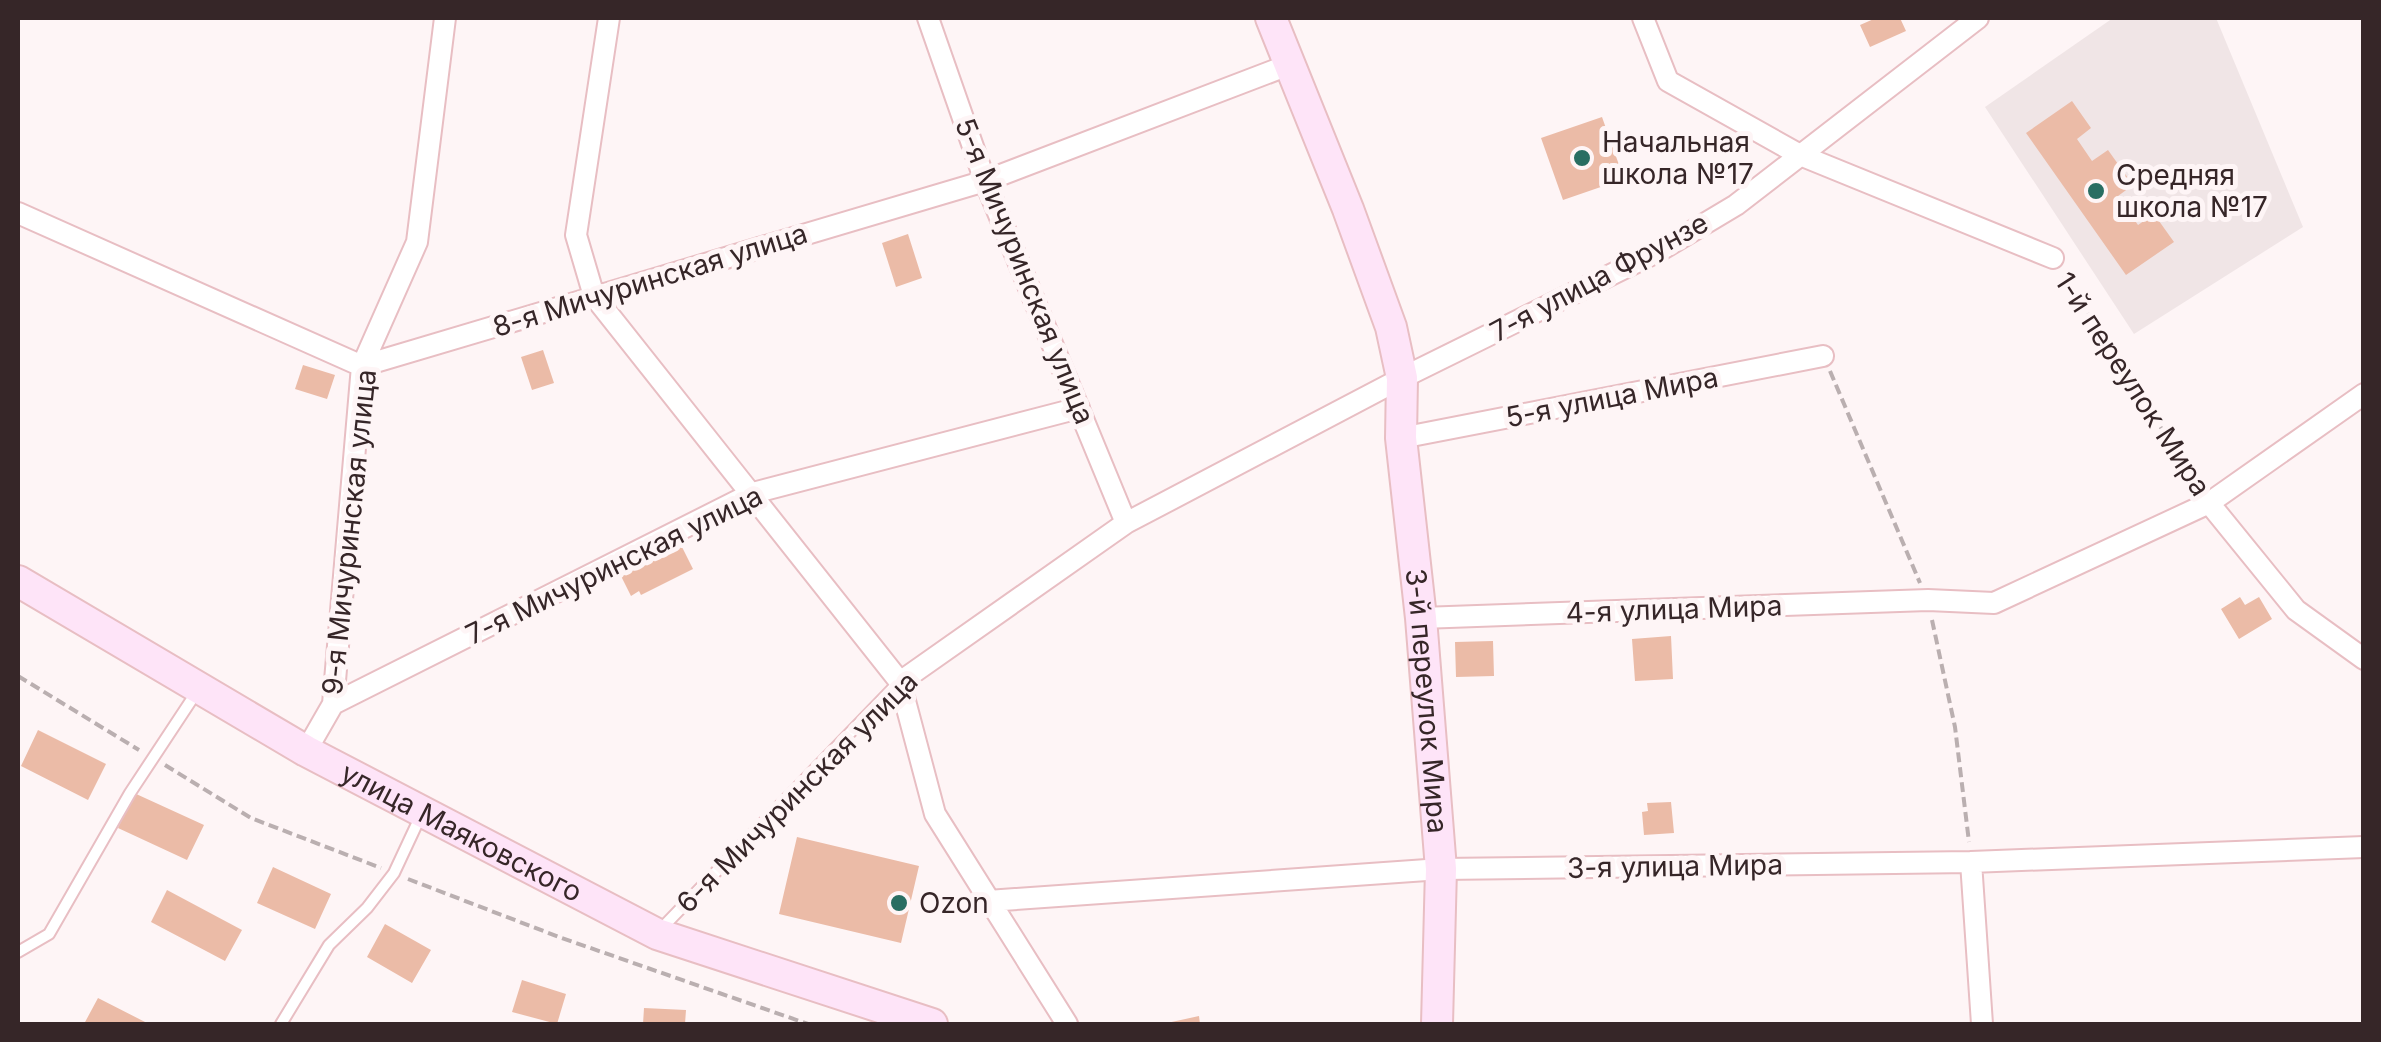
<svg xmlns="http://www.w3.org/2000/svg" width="2381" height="1042" font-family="Inter,sans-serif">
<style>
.built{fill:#f0e5e6}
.building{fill:#ebbba7}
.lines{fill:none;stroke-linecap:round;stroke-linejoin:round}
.lane-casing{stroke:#e8bec3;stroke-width:14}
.street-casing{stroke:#e8bec3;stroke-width:24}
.secondary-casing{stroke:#e8bec3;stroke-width:34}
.path{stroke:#baafb0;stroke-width:4;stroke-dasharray:10 5;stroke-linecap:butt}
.lane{stroke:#fff;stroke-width:10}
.street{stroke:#fff;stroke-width:20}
.secondary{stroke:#fee4f8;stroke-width:30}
.poi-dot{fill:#296e62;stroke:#fef5f6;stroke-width:4}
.labels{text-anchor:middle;stroke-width:10;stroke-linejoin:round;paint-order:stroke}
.poi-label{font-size:28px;fill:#362628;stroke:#fef5f6;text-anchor:start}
.street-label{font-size:28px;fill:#362628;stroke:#fef5f6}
</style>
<rect width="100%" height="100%" fill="#fef5f6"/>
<path class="built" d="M2113,18H2216L2303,227L2134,334L1985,107Z"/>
<path class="building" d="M1876,18H1900L1906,31L1870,47L1860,25Z
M2072,101L2091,128L2077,139L2092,161L2108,150L2133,185L2118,196L2138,225L2154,214L2174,242L2126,275L2026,133Z
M1602,117L1624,179L1563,200L1541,138Z
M908,234L922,278L896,287L882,243Z
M543,350L554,383L532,390L521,357Z
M303,365L335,375L327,399L295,389Z
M680,543L693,569L641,595L639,591L631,596L620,574Z
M2240,597L2245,605L2259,597L2272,619L2239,639L2221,609Z
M1671,636L1673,679L1635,681L1632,639Z
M1493,641L1494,676L1456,677L1455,642Z
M38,730L106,764L88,800L21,766Z
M134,793L204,825L187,860L118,828Z
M1671,802L1674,833L1644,835L1642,812L1648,811L1647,803Z
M797,837L919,866L901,943L779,914Z
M273,867L331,894L315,929L257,903Z
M167,890L242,930L225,961L151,922Z
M385,924L431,950L412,983L367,957Z
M522,980L566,994L557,1024L512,1012Z
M98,998L149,1024H84Z
M644,1008L686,1010L685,1024H643Z
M1199,1016L1200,1024H1167V1023Z"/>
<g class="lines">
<defs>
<path id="lane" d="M661,929L899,682
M18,952L49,934L130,793L196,693
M281,1024L329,945L367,908L394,873L422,813"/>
<path id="street" d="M609,18L576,235L594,296L900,682L935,814L1067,1024
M928,18L985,181L1126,523
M1643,18L1668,81L1800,155L2053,258
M18,213L362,366L985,181L1291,64
M1401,438L1823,356
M2209,503L2296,610L2364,659
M1421,618L1928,600L1994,603L2209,503L2364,394
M900,682L1126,523L1402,378L1659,251L1736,205L1978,18
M333,704L753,493L1079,408
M306,751L333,704L362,366L417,242L445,18
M1971,862L1982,1024
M988,901L1441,869L1971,862L2364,847"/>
<g id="secondary">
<path id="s1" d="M1271,18L1348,209L1391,327L1402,378L1401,438L1421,618L1441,869L1437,1024"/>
<path id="s2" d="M18,581L306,751L657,934L932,1024"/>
</g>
</defs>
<use href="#lane" class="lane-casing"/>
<use href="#street" class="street-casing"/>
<use href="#secondary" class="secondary-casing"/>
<path class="path" d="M2064,275L2198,486
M1830,371L1920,583
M1932,620L1955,727L1969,842
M18,676L139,750
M165,765L251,818L381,868
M408,879L559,937L808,1024"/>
<use href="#lane" class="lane"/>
<use href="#street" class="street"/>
<use href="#secondary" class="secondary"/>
</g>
<g class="poi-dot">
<circle cx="1582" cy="158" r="10"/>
<circle cx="2096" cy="191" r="10"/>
<circle cx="899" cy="903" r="10"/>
</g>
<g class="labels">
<g class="poi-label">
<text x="1602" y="152">Начальная<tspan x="1602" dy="32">школа №17</tspan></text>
<text x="2116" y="185">Средняя<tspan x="2116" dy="32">школа №17</tspan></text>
<text x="919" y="913">Ozon</text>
</g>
<g class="street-label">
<text transform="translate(1025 271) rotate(68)" y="10">5-я Мичуринская улица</text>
<text transform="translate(1599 277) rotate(-28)" y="10">7-я улица Фрунзе</text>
<text transform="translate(650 280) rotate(-17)" y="10">8-я Мичуринская улица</text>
<text transform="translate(2133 384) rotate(57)" y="10">1-й переулок Мира</text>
<text transform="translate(1612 397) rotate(-11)" y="10">5-я улица Мира</text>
<text transform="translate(349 532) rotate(-84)" y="10">9-я Мичуринская улица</text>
<text transform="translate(614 565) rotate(-26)" y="10">7-я Мичуринская улица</text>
<text transform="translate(1674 609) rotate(-2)" y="10">4-я улица Мира</text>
<text dy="10" stroke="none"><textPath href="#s1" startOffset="708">3-й переулок Мира</textPath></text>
<text transform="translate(797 792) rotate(-45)" y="10">6-я Мичуринская улица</text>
<text dy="10" stroke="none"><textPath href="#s2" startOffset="510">улица Маяковского</textPath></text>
<text transform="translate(1675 866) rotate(-1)" y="10">3-я улица Мира</text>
</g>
</g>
<rect width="2381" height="1042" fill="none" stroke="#362628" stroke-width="40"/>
</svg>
